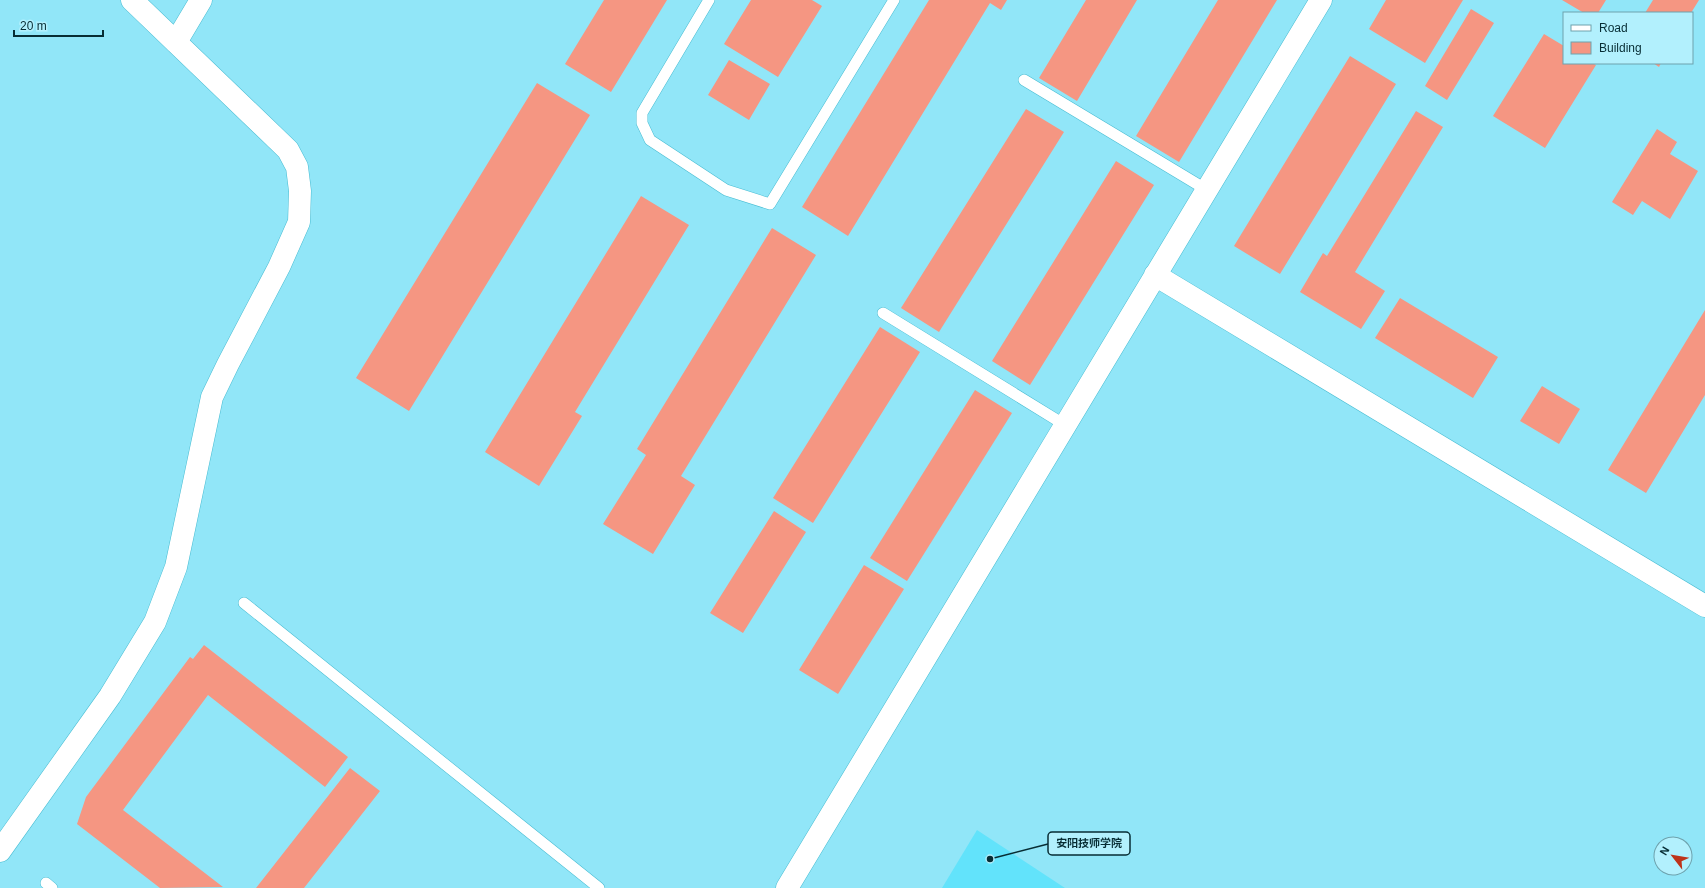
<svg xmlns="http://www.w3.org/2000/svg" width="1705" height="888" font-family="Arial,'Noto Sans SC',sans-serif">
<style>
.built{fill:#62e3fb}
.building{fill:#f59682}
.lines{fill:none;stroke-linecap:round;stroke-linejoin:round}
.service-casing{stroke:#47bcd2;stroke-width:12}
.minor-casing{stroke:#47bcd2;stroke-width:23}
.tertiary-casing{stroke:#47bcd2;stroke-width:23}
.service{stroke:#fff;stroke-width:11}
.minor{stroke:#fff;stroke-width:22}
.tertiary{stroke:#fff;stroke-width:22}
.leader{fill:none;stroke:#072d34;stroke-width:1.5}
.callout-dot{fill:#072d34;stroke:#b2f0fd;stroke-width:1.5}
.callout{fill:#b2f0fd;stroke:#072d34;stroke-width:1.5}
.callout-label{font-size:11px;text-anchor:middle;font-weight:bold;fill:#072d34}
</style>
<rect width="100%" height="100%" fill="#91e6f8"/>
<path class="built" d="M977,830L1065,888H942Z"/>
<path class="building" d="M604,0H667L611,92L565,64Z
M751,0H812L822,6L778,77L724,44Z
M929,0H1007L1001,10L990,3L848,236L802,207Z
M1086,0H1137L1077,101L1039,78Z
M1218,0H1277L1179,162L1136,136Z
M1386,0H1463L1425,63L1369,29Z
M1562,0H1606L1598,13H1584Z
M1653,0H1699L1691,13H1645Z
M1471,9L1494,23L1447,100L1425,86Z
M1544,34L1564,46V63H1592L1596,65L1545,148L1493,116Z
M1350,56L1396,84L1280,274L1234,246Z
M729,60L770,84L749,120L708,95Z
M1653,63H1661L1659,67Z
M537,83L590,115L409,411L356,378Z
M1026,109L1064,132L939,332L901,308Z
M1416,111L1443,127L1355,272L1385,291L1361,329L1300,292L1323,253L1327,256Z
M1657,129L1677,142L1670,154L1698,171L1670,219L1642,201L1633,215L1612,202Z
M1116,161L1154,185L1030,385L992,361Z
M641,196L689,225L575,412L582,416L539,486L485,452Z
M772,228L816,255L681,476L695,485L653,554L603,524L646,455L637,449Z
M1400,298L1498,357L1473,398L1375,338Z
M1705,310V395L1646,493L1608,470Z
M880,327L920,352L813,523L773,498Z
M1542,386L1580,409L1559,444L1520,421Z
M975,390L1012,413L907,581L870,558Z
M774,511L806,532L743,633L710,613Z
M864,565L904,589L838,694L799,670Z
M204,645L348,757L325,787L208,695L123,810L223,887L160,888L77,824L86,797L190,657L193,659Z
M350,768L380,791L304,888H256Z"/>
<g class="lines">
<defs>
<path id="service" d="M709,0L642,113V123L650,140L726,190L770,204L894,0
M1024,80L1207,190
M883,313L1065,425
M244,603L599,888
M46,883L52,888"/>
<path id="minor" d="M0,851L110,696L155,622L176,567L212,397L228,364L279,267L299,222L300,191L297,167L288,150L132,0"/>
<path id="tertiary" d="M176,42L201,0
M1155,275L1705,606
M787,888L1321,0"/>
</defs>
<use href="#service" class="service-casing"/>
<use href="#minor" class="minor-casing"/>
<use href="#tertiary" class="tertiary-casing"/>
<use href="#service" class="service"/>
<use href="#minor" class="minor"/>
<use href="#tertiary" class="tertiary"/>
</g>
<path class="leader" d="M990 859L1048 844"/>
<circle class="callout-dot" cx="990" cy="859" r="4"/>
<rect class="callout" x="1048" y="832" width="82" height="23" rx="4"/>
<g class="callout-label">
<text x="1089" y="847">安阳技师学院</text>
</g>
<rect x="1563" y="12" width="130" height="52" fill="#b2f0fd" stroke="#6ea2ad"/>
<rect x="1571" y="25" width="20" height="6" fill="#ffffff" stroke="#6ea2ad"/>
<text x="1599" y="32" font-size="12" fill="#072d34">Road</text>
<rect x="1571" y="42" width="20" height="12" fill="#f59682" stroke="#6ea2ad"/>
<text x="1599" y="52" font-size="12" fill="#072d34">Building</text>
<g transform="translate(1673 856) rotate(301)"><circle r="19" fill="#b2f0fd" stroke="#6ea2ad"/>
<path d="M0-3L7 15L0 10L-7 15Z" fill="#be331a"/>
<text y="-6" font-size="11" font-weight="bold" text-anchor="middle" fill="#072d34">N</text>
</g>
<path d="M14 30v6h89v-6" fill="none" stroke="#072d34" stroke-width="2"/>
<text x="20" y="30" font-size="12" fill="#072d34" stroke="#b2f0fd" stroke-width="3" paint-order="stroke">20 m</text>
</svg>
